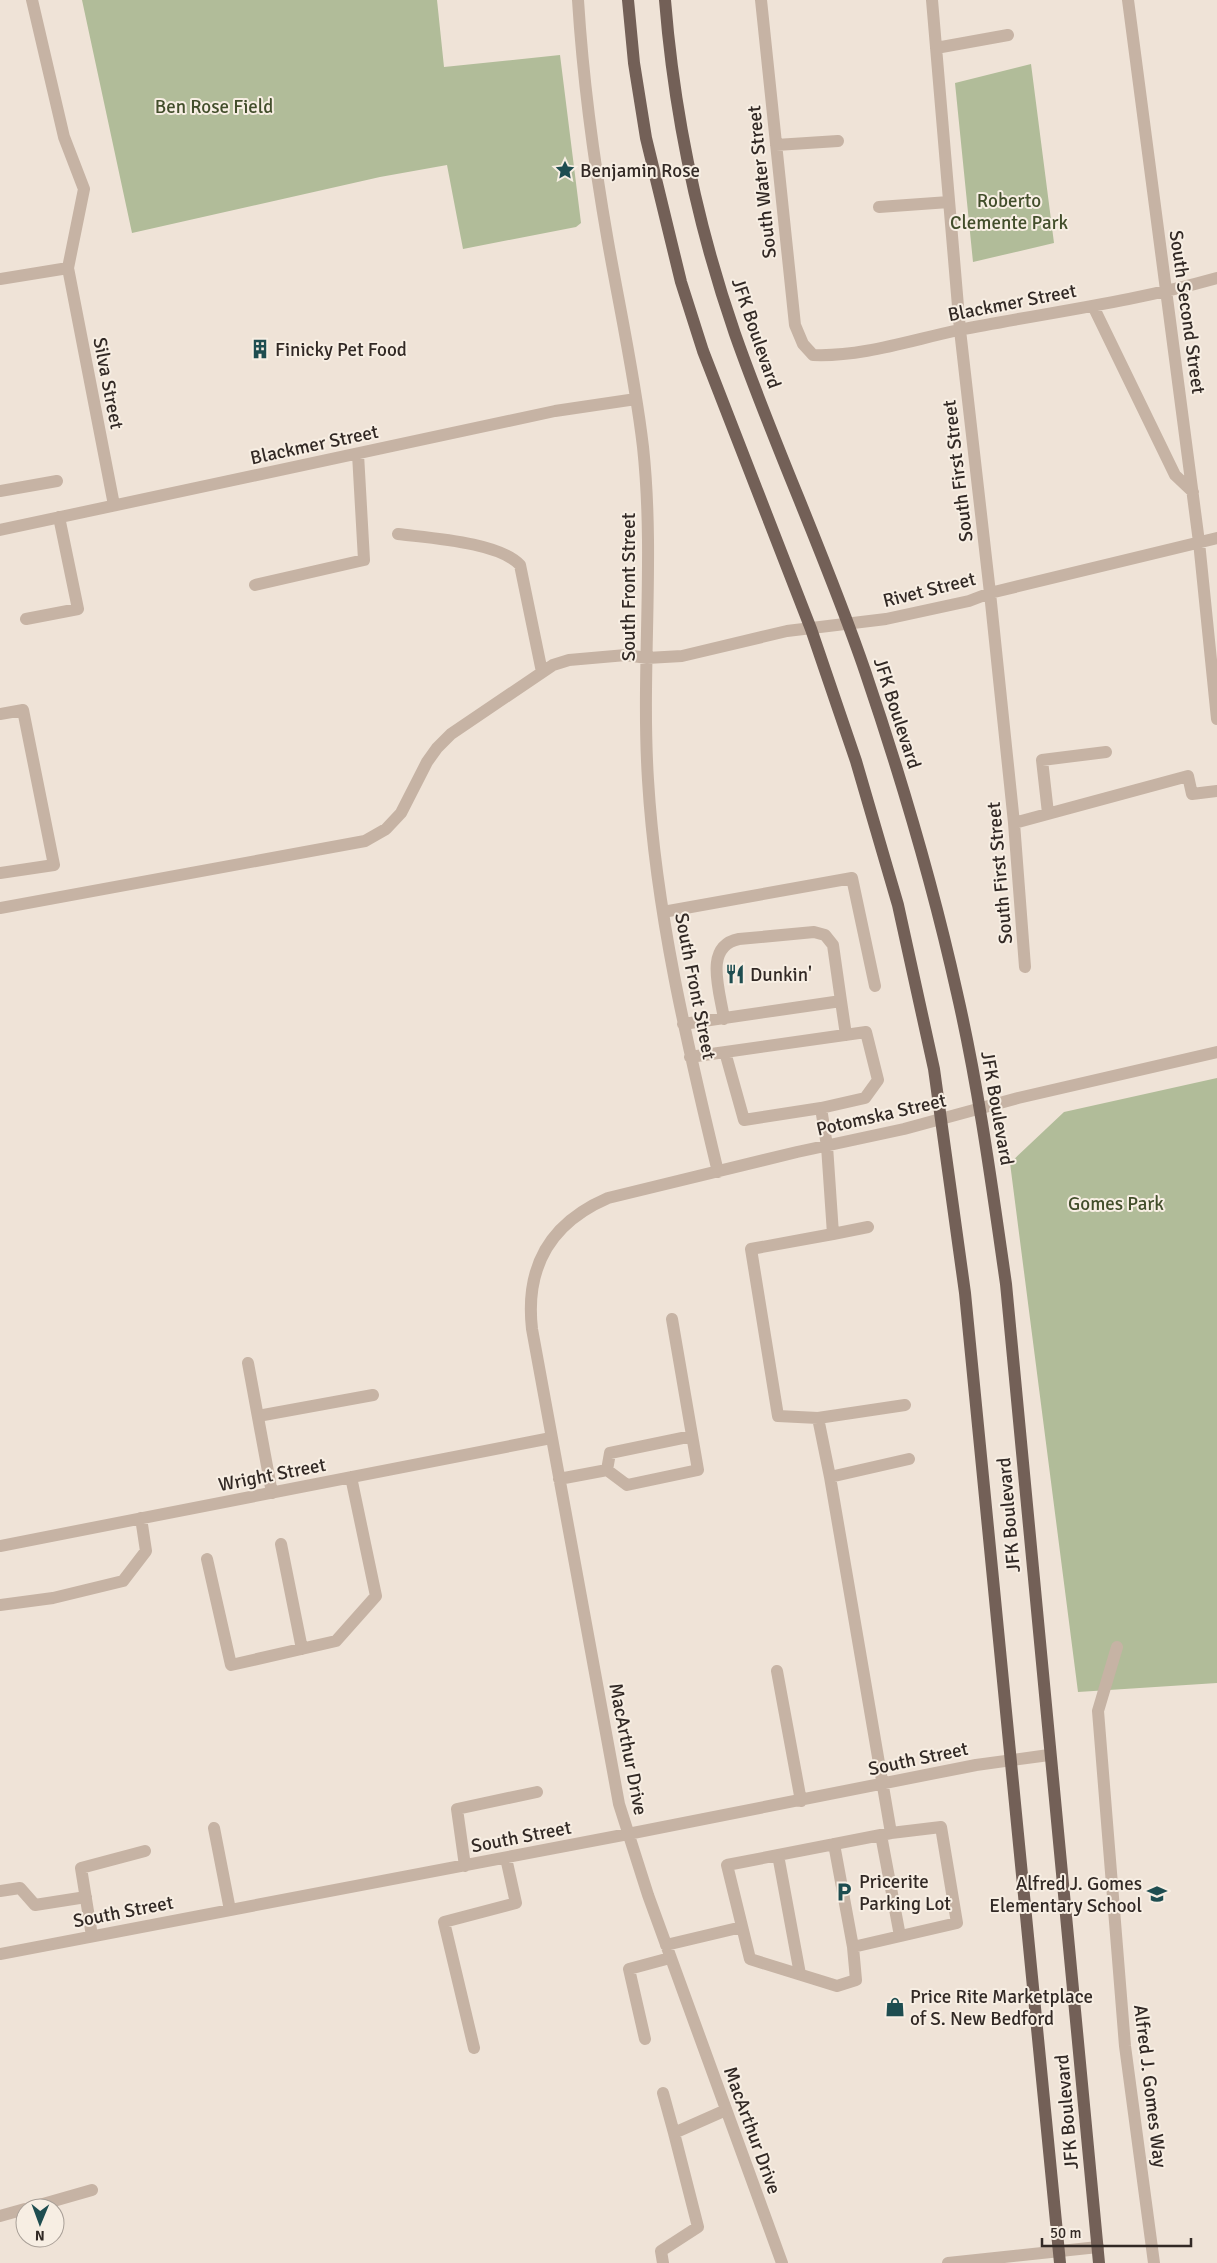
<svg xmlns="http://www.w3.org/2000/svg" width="1217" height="2263" font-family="Signika,sans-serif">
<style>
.green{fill:#b1bc99}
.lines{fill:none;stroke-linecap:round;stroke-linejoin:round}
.minor{stroke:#c6b3a4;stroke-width:12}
.major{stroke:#736057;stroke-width:12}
.labels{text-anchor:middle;stroke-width:4;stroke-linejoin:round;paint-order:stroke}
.park-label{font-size:19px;fill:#424e2b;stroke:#f7eee3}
.poi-label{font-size:19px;fill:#322925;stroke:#f7eee3;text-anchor:start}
.street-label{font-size:19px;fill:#322925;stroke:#f7eee3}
</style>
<rect width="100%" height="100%" fill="#efe3d7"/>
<path class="green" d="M82,0H437L444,67L560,55L581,223L576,227L463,249L447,165L380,177L132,233Z
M1031,64L1054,243L973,262L955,83Z
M1217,1078V1683L1078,1692L1010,1163L1064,1112Z"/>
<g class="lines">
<path class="minor" d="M32,0L64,137L84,189L68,268L114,505
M578,0C583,81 594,162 608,242C620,310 635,378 643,447C655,558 641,669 648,780C656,913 687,1043 718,1172
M761,0L795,325L803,344L813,355C862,357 911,340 959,330C1045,313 1132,302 1217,278
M932,0L960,330L990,593L1014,823L1025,967
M1128,0L1199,542L1217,719
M936,48L1008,35
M776,145L838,141
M879,207L949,202
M0,279L68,268
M1093,306L1175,475L1193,492
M0,491L57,481
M0,530L555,411L636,399
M398,534C429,538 499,542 520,565L542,672
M255,585L364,560L358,454
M26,619L78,609L59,517
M0,714L23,710L54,865L0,873
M1048,813L1042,760L1106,752
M1014,823L1188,776L1192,794L1217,791
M0,908L365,841L386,829L401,813L427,762L437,748L451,734L553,665L569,660L626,655L647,658L682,656L787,631L886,619L969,601L990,593L1217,538
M663,912L852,878L875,986
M724,1019C720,991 703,946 739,939L814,932L825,935L833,945L841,1001
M683,1024L841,1001L846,1035
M725,1052L744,1120L821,1108
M690,1057L866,1032L878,1080L865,1098L821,1108L827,1146L833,1234L868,1227
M248,1363L272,1493
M258,1416L373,1395
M818,1418L778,1416L751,1249L833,1234
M607,1470L610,1453L692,1436
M830,1477L909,1459
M559,1479L607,1470L627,1485L698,1470L672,1319
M281,1544L302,1649
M0,1546L551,1438
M207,1559L231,1665L336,1641L376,1596L351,1477
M0,1605L53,1598L123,1581L146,1551L141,1518
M1117,1647L1098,1711L1125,2046L1154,2263
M777,1671L801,1801
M214,1828L230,1910
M891,1833L941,1827L957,1923L853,1947L856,1980L837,1986L750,1959L727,1865L891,1833L830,1477L818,1418L905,1405
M881,1835L900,1936
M834,1844L853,1947
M778,1855L800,1974
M465,1866L457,1809L537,1792
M0,1891L20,1888L35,1905L86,1897
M92,1936L81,1868L145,1851
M666,1945L742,1927
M0,1954L628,1834L976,1765L1049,1755
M645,2039L629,1969L670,1958
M474,2048L444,1922L516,1903L506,1858
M663,2093L674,2133L726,2110
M29,2208L92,2190
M0,2216L25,2209
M663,2263L661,2251L698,2227L674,2133
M782,2263L648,1895L619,1804L532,1329C525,1267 550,1223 608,1198L797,1152L904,1129L1018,1098L1217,1052
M948,2263L1098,2247"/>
<path class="major" d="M628,0L634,63L646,138L681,282L703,351L811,629L856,761L898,905L934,1069L965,1293L1060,2263
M665,0C674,113 698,227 735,334C775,448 826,557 865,671C901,777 933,885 957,993C979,1089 992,1187 1006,1284L1099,2263"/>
</g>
<defs>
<symbol id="sight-bare" viewBox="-9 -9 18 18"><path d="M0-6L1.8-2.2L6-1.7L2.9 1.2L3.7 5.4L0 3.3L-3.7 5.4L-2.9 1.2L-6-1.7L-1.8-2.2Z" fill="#1e4d50" stroke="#f7eee3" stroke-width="2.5" paint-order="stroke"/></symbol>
<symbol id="building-bare" viewBox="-9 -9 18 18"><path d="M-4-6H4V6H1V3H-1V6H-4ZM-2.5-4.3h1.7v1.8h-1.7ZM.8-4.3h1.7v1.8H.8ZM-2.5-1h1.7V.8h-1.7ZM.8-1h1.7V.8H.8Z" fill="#1e4d50" stroke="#f7eee3" stroke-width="2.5" paint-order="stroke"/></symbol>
<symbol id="restaurant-bare" viewBox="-9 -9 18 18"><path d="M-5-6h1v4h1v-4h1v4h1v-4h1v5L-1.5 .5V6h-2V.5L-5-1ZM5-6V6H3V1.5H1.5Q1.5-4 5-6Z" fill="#1e4d50" stroke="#f7eee3" stroke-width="2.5" paint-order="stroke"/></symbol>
<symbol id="parking-bare" viewBox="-9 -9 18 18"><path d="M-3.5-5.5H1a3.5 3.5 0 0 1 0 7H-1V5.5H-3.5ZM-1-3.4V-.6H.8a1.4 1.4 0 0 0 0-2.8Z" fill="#1e4d50" stroke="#f7eee3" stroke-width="2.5" paint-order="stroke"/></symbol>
<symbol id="school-bare" viewBox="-9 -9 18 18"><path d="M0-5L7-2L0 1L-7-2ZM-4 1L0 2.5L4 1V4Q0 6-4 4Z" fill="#1e4d50" stroke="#f7eee3" stroke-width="2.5" paint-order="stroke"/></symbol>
<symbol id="shop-bare" viewBox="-9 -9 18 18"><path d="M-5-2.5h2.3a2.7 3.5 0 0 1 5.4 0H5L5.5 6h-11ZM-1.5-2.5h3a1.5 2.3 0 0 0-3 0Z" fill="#1e4d50" stroke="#f7eee3" stroke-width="2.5" paint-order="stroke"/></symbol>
</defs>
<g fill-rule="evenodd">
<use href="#sight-bare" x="551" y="156" width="28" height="28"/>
<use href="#building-bare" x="246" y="335" width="28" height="28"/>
<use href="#restaurant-bare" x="721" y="960" width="28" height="28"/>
<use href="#parking-bare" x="830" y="1878" width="28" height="28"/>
<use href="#school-bare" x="1143" y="1880" width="28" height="28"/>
<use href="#shop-bare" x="881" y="1993" width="28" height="28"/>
</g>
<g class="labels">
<g class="park-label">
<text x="214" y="113">Ben Rose Field</text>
<text x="1009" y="207">Roberto<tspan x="1009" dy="22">Clemente Park</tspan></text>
<text x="1116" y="1210">Gomes Park</text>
</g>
<g class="poi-label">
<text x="580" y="177">Benjamin Rose</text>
<text x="275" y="356">Finicky Pet Food</text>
<text x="750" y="981">Dunkin'</text>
<text x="859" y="1888">Pricerite<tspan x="859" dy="22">Parking Lot</tspan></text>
<text x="1142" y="1890" text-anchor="end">Alfred J. Gomes<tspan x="1142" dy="22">Elementary School</tspan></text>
<text x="910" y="2003">Price Rite Marketplace<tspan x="910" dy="22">of S. New Bedford</tspan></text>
</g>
<g class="street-label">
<text transform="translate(761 182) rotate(-96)" y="7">South Water Street</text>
<text transform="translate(1012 302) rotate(-11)" y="7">Blackmer Street</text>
<text transform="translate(1188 312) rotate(82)" y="7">South Second Street</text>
<text transform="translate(757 333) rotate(71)" y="7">JFK Boulevard</text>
<text transform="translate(109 383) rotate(79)" y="7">Silva Street</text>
<text transform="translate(314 444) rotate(-12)" y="7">Blackmer Street</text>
<text transform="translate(957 471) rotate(-97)" y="7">South First Street</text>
<text transform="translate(628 587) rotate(-90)" y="7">South Front Street</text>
<text transform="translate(929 589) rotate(-14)" y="7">Rivet Street</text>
<text transform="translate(898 713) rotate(72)" y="7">JFK Boulevard</text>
<text transform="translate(999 873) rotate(-95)" y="7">South First Street</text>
<text transform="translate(696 986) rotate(79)" y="7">South Front Street</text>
<text transform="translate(998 1108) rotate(80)" y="7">JFK Boulevard</text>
<text transform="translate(881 1114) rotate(-13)" y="7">Potomska Street</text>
<text transform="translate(272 1474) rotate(-11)" y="7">Wright Street</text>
<text transform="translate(1008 1515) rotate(-95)" y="7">JFK Boulevard</text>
<text transform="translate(629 1749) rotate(79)" y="7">MacArthur Drive</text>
<text transform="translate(918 1758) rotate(-12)" y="7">South Street</text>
<text transform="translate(521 1836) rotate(-11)" y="7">South Street</text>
<text transform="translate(123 1911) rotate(-11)" y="7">South Street</text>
<text transform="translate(1151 2086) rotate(83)" y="7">Alfred J. Gomes Way</text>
<text transform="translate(1066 2112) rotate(-95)" y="7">JFK Boulevard</text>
<text transform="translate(753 2130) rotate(70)" y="7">MacArthur Drive</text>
</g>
</g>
<g transform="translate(40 2223) rotate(181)"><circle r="24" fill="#f7eee3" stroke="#a89f97"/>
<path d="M0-4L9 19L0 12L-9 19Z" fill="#1e4d50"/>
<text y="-8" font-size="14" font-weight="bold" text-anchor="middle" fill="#322925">N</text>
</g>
<path d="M1042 2238v8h149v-8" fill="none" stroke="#322925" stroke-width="2.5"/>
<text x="1050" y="2238" font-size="15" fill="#322925" stroke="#f7eee3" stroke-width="4" paint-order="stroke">50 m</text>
</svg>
